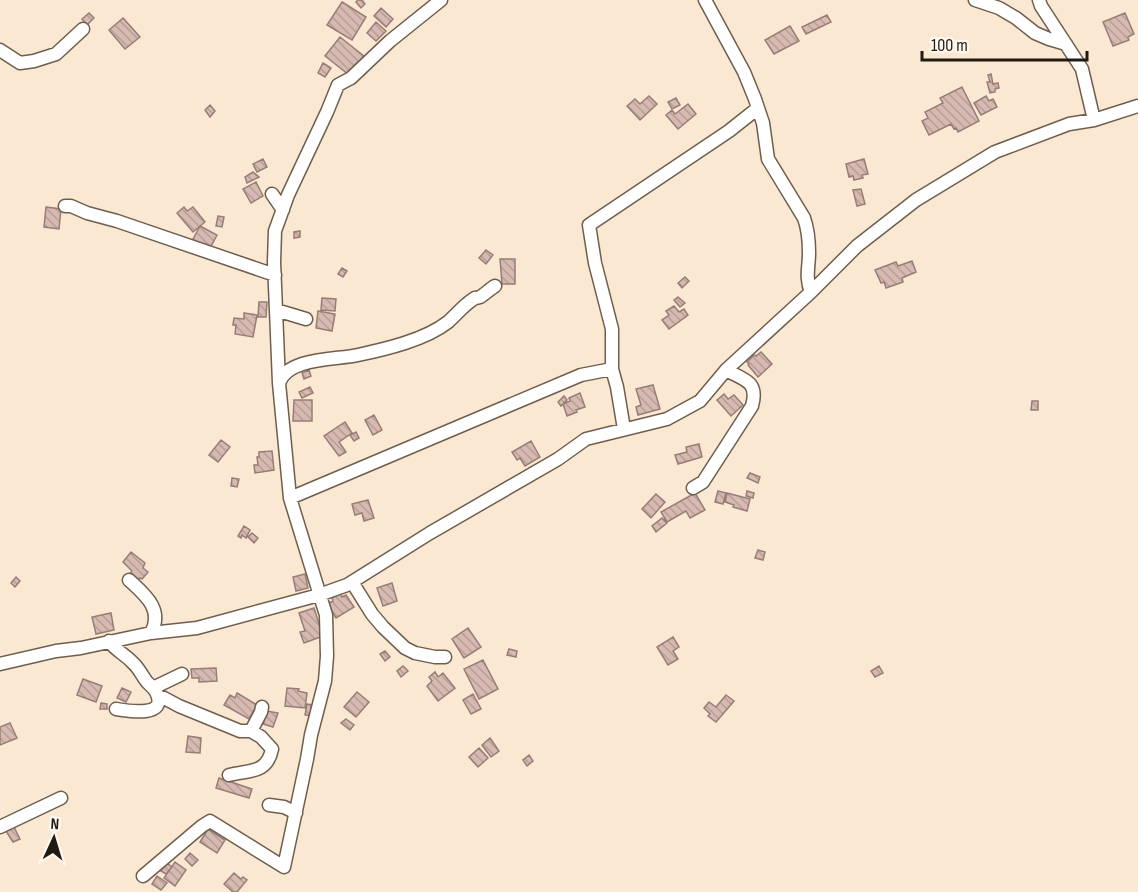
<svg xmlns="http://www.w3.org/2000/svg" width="1138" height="892" font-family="'Sofia Sans Condensed',sans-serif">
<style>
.building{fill:url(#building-back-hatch);stroke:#987d76;stroke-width:1.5}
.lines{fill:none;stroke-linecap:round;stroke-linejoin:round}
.minor-casing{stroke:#6e5e4c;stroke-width:15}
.minor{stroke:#fff;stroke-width:12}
</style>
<defs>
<pattern id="building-back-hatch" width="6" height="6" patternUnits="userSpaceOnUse" patternTransform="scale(1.5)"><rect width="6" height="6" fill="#d6b9b1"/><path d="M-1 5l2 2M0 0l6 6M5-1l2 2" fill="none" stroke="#b79e97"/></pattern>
</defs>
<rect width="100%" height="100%" fill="#fbe8d3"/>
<path class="building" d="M358,0H362L365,4L361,8L356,2Z
M342,2L366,17L352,40L327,25Z
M381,8L393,19L386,27L374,16Z
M89,13L94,18L87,25L82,19Z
M1125,13L1134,34L1128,37L1129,40L1113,46L1103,22Z
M827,15L831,22L806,34L802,27Z
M123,18L140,37L125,49L109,30Z
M376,22L386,31L376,41L367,33Z
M790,26L799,41L774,54L765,40Z
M340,37L364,56L349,75L325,56Z
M323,63L331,68L325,77L318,73Z
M991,74L993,84L998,83L999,88L995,89V92L990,93L987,82H990L988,75Z
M962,87L979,121L958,132L956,128L954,129L951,124L929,135L922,121L928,118L925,112L943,103L940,98Z
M649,96L657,104L640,120L627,106L635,99L640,104Z
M986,96L989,101L993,99L997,107L981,115L974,103Z
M676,98L680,105L672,109L668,102Z
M688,104L696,114L678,129L666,115L672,110L675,114Z
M210,105L215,111L210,117L205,110Z
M263,159L267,167L257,172L253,164Z
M864,159L868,174L862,175L863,178L854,180L853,176L849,177L846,164Z
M253,172L259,177L247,183L245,177Z
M256,182L263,196L251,203L243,189Z
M861,189L865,204L857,206L853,190Z
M46,207L61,209L59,229L44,227Z
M184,207L187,211L193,207L205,222L193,232L177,213Z
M218,216L224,217L222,227L216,226Z
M200,226L217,235L209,250L192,241Z
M300,231V237L294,238V232Z
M486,250L493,255L486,264L479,258Z
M500,259H515V284H502Z
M912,261L916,272L902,278L903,282L886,288L884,282L881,283L875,270L896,262L898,266Z
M342,268L347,271L343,277L338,274Z
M685,277L689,281L682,288L678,283Z
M678,297L685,303L680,307L674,300Z
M322,298L336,299L335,311L321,310Z
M259,302H267L266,317H258Z
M674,306L679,312L684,309L688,315L669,329L662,320L669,315L666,311Z
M318,311L335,314L332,331L316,328Z
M244,313L257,315L253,337L235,334L236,325H233L234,318L244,319Z
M761,352L772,364L758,377L748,365L749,364L747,362L754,355L756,356Z
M309,370L311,376L304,379L302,373Z
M653,385L660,409L638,415L636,407L641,405L636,389Z
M310,387L313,393L302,398L299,392Z
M580,393L585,407L576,410L577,412L567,416L563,404L570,401L569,398Z
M724,394L728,399L734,395L743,405L731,416L717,400Z
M564,396L567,400L561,406L558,402Z
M294,400H312V421H293Z
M1032,401H1038V410H1031Z
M374,415L382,430L373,435L365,420Z
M345,422L352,433L339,442L346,452L339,456L324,436Z
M356,432L359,438L354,441L350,435Z
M221,440L230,447L218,462L209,455Z
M531,441L540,457L525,466L520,458L517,460L512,452Z
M699,444L702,457L678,464L675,455L687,452L686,447Z
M272,451L274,470L255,473L254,465H258L257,457H259V452Z
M750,473L760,477L758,483L747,478Z
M232,478L239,479L237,487L231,486Z
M718,491L726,493L723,504L715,502Z
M747,491L754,493L753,498L746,496Z
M695,493L705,510L690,518L686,511L667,522L661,512Z
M727,493L750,499L747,511L733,507L734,505L725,502Z
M656,494L665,502L651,518L642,509Z
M368,500L374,518L364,521L362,513L355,515L352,504Z
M662,518L667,523L656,532L652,526Z
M244,526L250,530L246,538L242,535L241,538L238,536Z
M252,533L258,538L254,543L248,537Z
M758,550L765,552L763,560L755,558Z
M131,552L145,563L143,568L148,572L142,579L140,578L137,581L129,575L132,571L123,562Z
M305,574L308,588L296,591L293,577Z
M16,577L20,581L15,587L11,583Z
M392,583L397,601L383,606L377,588Z
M340,593L342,597L346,595L354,607L336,618L327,604L333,601L332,598Z
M314,608L323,636L304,643L300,632L305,631L299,613Z
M111,613L114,630L96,634L92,617Z
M468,628L481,647L464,658L452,639Z
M673,637L679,647L673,651L678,659L668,665L657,647Z
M509,649L517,651L516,657L507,655Z
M385,651L390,657L385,661L380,654Z
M483,660L498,689L479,699L464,669Z
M403,666L408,671L401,677L397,671Z
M879,666L883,673L875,677L871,671Z
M216,668L217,681L199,682V678H192L191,669Z
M435,672L438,677L443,673L455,688L438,701L427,686L432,681L429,677Z
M83,679L102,686L96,702L77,695Z
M122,688L131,692L126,702L117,698Z
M287,688L299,689L298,691L307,693L305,708L285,706Z
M357,692L369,702L356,717L344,707Z
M237,693L257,705L249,719L224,705L230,695L235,698Z
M473,694L481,709L471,714L463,700Z
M726,695L734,701L716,722L708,716L710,714L704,708L709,702L716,707Z
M101,703L107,704V709H100Z
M307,704L313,705L311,716L305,715Z
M267,711L278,713L273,727L263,724Z
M346,719L354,725L350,730L341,723Z
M10,723L17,738L0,745V727Z
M188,736L201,738L200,753L186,752Z
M490,738L499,751L491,757L482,745Z
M479,748L488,758L478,767L469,757Z
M529,755L533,761L527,766L523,760Z
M219,778L252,789L249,798L216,788Z
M14,827L20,839L13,842L6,831Z
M208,829L225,840L217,853L200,842Z
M190,853L198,860L192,866L185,859Z
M175,862L186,870L175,886L164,878Z
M167,863L172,867L166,874L161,871Z
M234,873L241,879L243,877L247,880L237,892H233L224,884Z
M157,876L167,883L161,890L152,884Z"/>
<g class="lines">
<defs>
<path id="minor" d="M705,0L744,72L755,99L763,123L768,159L804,218C808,229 809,241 809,253C809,268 805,277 811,292
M975,0L999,8L1016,18L1035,33L1049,39L1066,44
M1039,0L1041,6L1082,69L1094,120
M0,50L20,63L34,61L56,54L83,29
M272,194L283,210
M65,206H71L87,213L117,221L275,275
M276,310L306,319
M279,383C288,357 336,360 358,355C386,349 425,340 448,322C456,315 463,306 472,300C479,295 472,300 480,297C485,294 490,289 495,286
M624,429L617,387L612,369V329L595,263L589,225L729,131L758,108
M693,488L703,482L752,406C759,381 744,380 726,370
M290,498L581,375L612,369
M129,580C144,594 164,609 151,633
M352,582L372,614L383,627L405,648L415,653L435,657H445
M109,641C115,650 126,655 133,663C139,668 142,676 147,682C150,685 154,688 156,692C169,718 128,711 116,709
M0,664L56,651L81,648L151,633L197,628L319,595L347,585L430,533L558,459L586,439L667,419L700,401L726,370L811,292L857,246L916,200L995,152L1069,124L1094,120L1138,106
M153,688L182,674
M158,697L164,698L179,706L240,731H251L261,712L262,707
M229,775C249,770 267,774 272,749L261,737L251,731
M269,805L284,807L296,813
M0,827L61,798
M143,876L202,826L210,821L284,867L307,759L311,735L325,681L327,656L326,615L290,498L279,383L274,262L275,231L288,195L327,112L338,85L351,78L390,41L441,0"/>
</defs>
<use href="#minor" class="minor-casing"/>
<use href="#minor" class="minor"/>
</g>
<g transform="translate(54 838) rotate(4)" stroke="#fff8ef" stroke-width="4.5" paint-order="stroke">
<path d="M0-4.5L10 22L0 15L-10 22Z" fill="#211a13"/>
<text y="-9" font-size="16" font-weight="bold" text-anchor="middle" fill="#211a13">N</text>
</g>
<path d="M922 51v9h165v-9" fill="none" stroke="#211a13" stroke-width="3"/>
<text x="931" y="51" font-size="18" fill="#211a13" stroke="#fff8ef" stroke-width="4.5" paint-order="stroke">100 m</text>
</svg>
